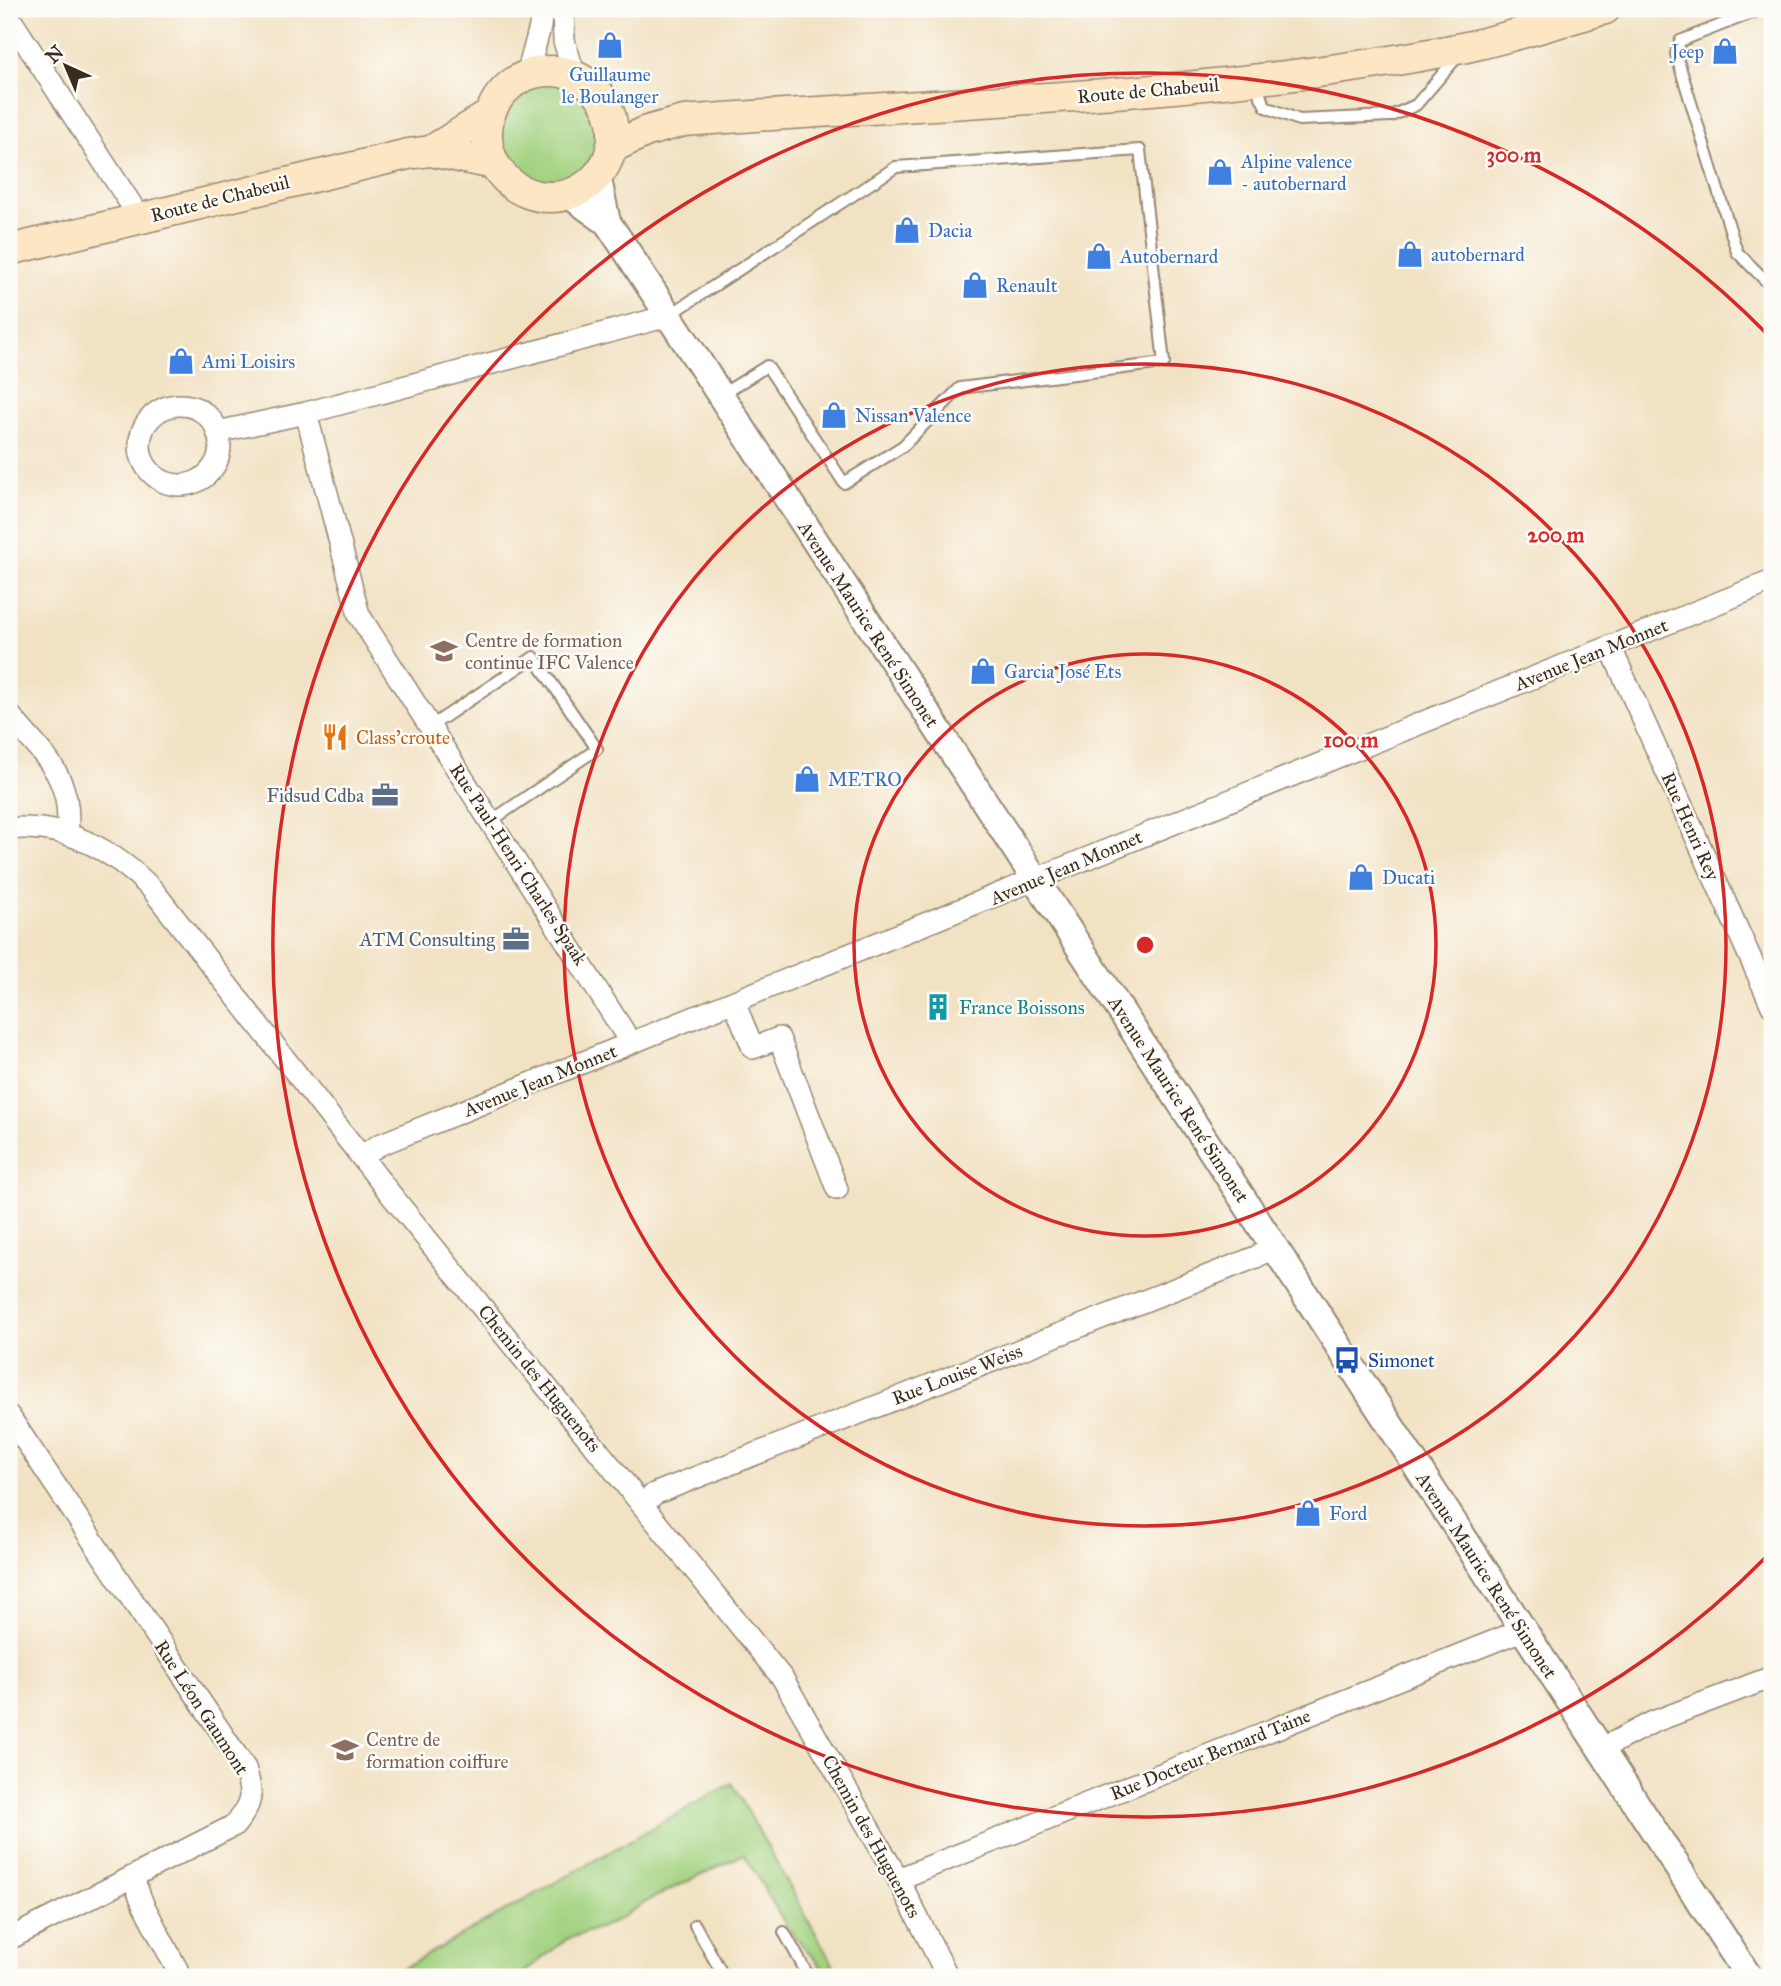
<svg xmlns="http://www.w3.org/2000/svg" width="1781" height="1986" font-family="'IM FELL Great Primer',serif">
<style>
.green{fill:#a2d280;stroke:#6e7e4f;stroke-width:2}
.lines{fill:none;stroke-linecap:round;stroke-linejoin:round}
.service-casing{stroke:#968671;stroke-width:14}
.minor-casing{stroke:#968671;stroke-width:24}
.tertiary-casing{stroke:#968671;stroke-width:30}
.secondary-casing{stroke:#968671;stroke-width:33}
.service{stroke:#fff;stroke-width:10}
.minor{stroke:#fff;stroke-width:21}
.tertiary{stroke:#fff;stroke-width:26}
.secondary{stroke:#fce6c4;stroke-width:30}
.ring{fill:none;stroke:#d62828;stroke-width:3.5}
.labels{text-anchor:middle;stroke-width:5;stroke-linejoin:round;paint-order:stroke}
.shop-label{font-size:19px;fill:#366cbe;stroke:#fdfcf7;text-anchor:start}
.street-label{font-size:19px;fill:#3b2a1e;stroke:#fdfcf7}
.education-label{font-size:19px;fill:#785e54;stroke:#fdfcf7;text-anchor:start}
.food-label{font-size:19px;fill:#c56008;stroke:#fdfcf7;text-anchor:start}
.service-label{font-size:19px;fill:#4e5e75;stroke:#fdfcf7;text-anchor:end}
.culture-label{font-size:19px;fill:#0d838f;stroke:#fdfcf7;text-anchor:start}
.transit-label{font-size:19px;fill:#164399;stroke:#fdfcf7;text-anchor:start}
.centre{fill:#d62828;stroke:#fdfcf7;stroke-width:3.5}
.ring-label{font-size:21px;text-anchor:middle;font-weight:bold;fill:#d62828;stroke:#fdfcf7;stroke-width:5;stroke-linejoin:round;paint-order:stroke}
</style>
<rect width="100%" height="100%" fill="#fdfcf7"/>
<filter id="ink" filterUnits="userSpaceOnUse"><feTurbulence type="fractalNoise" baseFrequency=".0143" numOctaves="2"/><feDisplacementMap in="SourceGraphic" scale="14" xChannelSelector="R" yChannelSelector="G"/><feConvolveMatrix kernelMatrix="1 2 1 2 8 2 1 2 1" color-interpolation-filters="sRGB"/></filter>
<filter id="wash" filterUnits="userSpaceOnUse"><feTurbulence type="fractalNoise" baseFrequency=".00686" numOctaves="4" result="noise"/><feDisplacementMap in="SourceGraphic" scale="28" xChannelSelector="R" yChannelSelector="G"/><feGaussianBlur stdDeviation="1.57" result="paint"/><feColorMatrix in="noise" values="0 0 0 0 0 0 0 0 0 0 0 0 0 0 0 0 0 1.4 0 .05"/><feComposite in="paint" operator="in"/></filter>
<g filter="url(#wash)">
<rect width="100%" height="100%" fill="#f2e2c4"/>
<path class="green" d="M497 133a51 51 0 1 1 102 0a51 51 0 1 1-102 0Z
M732,1783L840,1977H830L787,1927L744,1854L651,1899L612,1923L567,1939L518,1977H404L400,1970Z"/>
</g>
<g filter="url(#ink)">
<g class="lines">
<defs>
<path id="service" d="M1762,9L1680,41L1676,54L1737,252L1772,287
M1254,83L1266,107L1299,120L1391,116L1416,105L1458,56
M668,316L896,167L1140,150L1164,363L960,388L903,446L844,483L767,366L721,395
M431,726L534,657L597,749L491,821
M695,1925L724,1977
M784,1932L809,1977"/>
<path id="minor" d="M563,9L564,41L575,76
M9,17L140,218
M527,75L540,27L542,9
M140 445a40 40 0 1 1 80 0a40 40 0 1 1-80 0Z
M306,413L359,615L631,1043
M217,432L306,413L668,316
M1610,646L1772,1006
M9,714C43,756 74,776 67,834
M9,829C65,822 114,851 152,889L388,1191L783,1679L898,1879L948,1977
M734,1002L753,1048L779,1038L837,1189
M361,1156L379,1145L1772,581
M9,1416L245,1768C253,1796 253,1802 235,1825L9,1939
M643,1505L654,1494L1256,1257L1274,1247
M1599,1750L1653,1722L1772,1677
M133,1878L143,1904L181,1977
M898,1879L1522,1630"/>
<path id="tertiary" d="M597,175L607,222
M568,194L607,222L626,250L1749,1977"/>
<path id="secondary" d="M487 134a63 63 0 1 1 126 0a63 63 0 1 1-126 0Z
M611,148L647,131L684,121C944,101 1206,99 1462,48C1510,38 1557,22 1605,9
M431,151L489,115
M9,250L408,154L431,151L494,164"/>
</defs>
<use href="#service" class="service-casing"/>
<use href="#minor" class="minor-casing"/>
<use href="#tertiary" class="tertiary-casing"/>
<use href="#secondary" class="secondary-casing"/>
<use href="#service" class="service"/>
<use href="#minor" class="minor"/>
<use href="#tertiary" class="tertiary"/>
<use href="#secondary" class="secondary"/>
</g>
</g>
<g class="ring">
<circle cx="1145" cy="945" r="291"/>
<circle cx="1145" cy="945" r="581"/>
<path d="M1767 1556A872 872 0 1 1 1767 334"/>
</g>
<defs>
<symbol id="shop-bare" viewBox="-9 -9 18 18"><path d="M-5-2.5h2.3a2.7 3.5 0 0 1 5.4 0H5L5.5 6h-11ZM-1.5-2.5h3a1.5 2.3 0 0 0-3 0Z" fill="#3f7fe0" stroke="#fdfcf7" stroke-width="2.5" paint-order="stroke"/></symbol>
<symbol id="university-bare" viewBox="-9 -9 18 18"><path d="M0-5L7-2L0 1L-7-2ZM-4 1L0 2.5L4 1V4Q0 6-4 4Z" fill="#8d6e63" stroke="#fdfcf7" stroke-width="2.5" paint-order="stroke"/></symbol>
<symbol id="restaurant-bare" viewBox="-9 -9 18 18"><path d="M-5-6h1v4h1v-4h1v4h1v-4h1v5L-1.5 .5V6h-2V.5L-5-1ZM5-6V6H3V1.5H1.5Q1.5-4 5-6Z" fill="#e8710a" stroke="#fdfcf7" stroke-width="2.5" paint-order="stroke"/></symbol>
<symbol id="office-bare" viewBox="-9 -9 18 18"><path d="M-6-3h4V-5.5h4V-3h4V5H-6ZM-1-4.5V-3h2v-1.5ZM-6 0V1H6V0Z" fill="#5c6f8a" stroke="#fdfcf7" stroke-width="2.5" paint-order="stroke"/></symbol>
<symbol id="building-bare" viewBox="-9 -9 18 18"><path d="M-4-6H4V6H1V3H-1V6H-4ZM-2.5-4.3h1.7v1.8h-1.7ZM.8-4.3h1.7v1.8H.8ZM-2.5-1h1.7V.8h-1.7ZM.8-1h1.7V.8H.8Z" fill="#0f9aa8" stroke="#fdfcf7" stroke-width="2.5" paint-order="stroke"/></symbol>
<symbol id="bus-bare" viewBox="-9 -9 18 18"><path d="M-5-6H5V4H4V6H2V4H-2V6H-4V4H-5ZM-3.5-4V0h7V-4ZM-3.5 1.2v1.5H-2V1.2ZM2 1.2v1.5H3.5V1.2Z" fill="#1a4fb4" stroke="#fdfcf7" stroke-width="2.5" paint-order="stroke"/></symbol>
<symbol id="school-bare" viewBox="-9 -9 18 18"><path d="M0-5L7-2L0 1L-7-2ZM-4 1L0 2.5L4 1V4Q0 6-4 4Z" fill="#8d6e63" stroke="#fdfcf7" stroke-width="2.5" paint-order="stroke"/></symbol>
</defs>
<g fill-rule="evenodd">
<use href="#shop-bare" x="591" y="26" width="38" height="38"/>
<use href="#shop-bare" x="1706" y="32" width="38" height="38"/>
<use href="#shop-bare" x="1201" y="153" width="38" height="38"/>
<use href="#shop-bare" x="888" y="211" width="38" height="38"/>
<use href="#shop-bare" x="1391" y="235" width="38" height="38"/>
<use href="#shop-bare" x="1080" y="237" width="38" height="38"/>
<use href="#shop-bare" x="956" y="266" width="38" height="38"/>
<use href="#shop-bare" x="162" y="342" width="38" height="38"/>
<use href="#shop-bare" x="815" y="396" width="38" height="38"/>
<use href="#university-bare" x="425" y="632" width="38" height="38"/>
<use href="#shop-bare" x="964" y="652" width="38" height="38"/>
<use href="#restaurant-bare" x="316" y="718" width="38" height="38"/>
<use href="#shop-bare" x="788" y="760" width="38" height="38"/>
<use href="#office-bare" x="366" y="776" width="38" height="38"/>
<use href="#shop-bare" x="1342" y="858" width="38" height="38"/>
<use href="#office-bare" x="497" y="920" width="38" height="38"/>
<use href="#building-bare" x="919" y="988" width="38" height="38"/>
<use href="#bus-bare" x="1328" y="1341" width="38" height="38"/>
<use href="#shop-bare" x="1289" y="1494" width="38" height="38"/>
<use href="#school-bare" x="326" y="1731" width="38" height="38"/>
</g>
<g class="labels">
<g class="shop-label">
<text x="1704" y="58" text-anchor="end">Jeep</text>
<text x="610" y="81" text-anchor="middle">Guillaume<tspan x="610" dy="22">le Boulanger</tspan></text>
<text x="1241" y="168">Alpine valence<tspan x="1241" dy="22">- autobernard</tspan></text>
<text x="928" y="237">Dacia</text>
<text x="1431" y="261">autobernard</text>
<text x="1120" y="263">Autobernard</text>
<text x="996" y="292">Renault</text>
<text x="202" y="368">Ami Loisirs</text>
<text x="855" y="422">Nissan Valence</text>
<text x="1004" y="678">Garcia José Ets</text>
<text x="828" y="786">METRO</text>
<text x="1382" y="884">Ducati</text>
<text x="1329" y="1520">Ford</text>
</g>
<g class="street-label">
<text transform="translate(1148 90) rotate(-5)" y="7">Route de Chabeuil</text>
<text transform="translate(220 198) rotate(-14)" y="7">Route de Chabeuil</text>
<text transform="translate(869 624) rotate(57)" y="7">Avenue Maurice René Simonet</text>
<text transform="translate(1591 654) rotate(-22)" y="7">Avenue Jean Monnet</text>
<text transform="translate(1691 826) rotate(66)" y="7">Rue Henri Rey</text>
<text transform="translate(519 864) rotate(57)" y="7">Rue Paul-Henri Charles Spaak</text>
<text transform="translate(1066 867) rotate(-23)" y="7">Avenue Jean Monnet</text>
<text transform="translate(540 1080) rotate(-22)" y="7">Avenue Jean Monnet</text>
<text transform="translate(1179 1099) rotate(57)" y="7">Avenue Maurice René Simonet</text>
<text transform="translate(957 1374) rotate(-21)" y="7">Rue Louise Weiss</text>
<text transform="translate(540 1378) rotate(51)" y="7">Chemin des Huguenots</text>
<text transform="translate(1487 1575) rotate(57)" y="7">Avenue Maurice René Simonet</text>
<text transform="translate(202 1707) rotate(57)" y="7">Rue Léon Gaumont</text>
<text transform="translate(1210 1754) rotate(-22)" y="7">Rue Docteur Bernard Taine</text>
<text transform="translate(872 1836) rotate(61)" y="7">Chemin des Huguenots</text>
</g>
<g class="education-label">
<text x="465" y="647">Centre de formation<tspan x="465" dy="22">continue IFC Valence</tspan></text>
<text x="366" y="1746">Centre de<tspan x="366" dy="22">formation coiffure</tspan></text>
</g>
<g class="food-label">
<text x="356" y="744">Class'croute</text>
</g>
<g class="service-label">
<text x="364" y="802">Fidsud Cdba</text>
<text x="495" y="946">ATM Consulting</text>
</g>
<g class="culture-label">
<text x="959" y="1014">France Boissons</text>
</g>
<g class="transit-label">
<text x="1368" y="1367">Simonet</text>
</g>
</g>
<circle cx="1145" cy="945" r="10" class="centre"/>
<g class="ring-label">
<text x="1514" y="162">300 m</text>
<text x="1556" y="542">200 m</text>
<text x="1351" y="747">100 m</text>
</g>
<rect width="1781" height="1986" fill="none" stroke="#fdfcf7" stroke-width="35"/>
<g transform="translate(66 66) rotate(316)" stroke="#fdfcf7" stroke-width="5" paint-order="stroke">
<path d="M0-5L12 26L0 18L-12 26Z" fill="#3b2a1e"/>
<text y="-10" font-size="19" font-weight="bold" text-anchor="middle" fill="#3b2a1e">N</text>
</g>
</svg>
